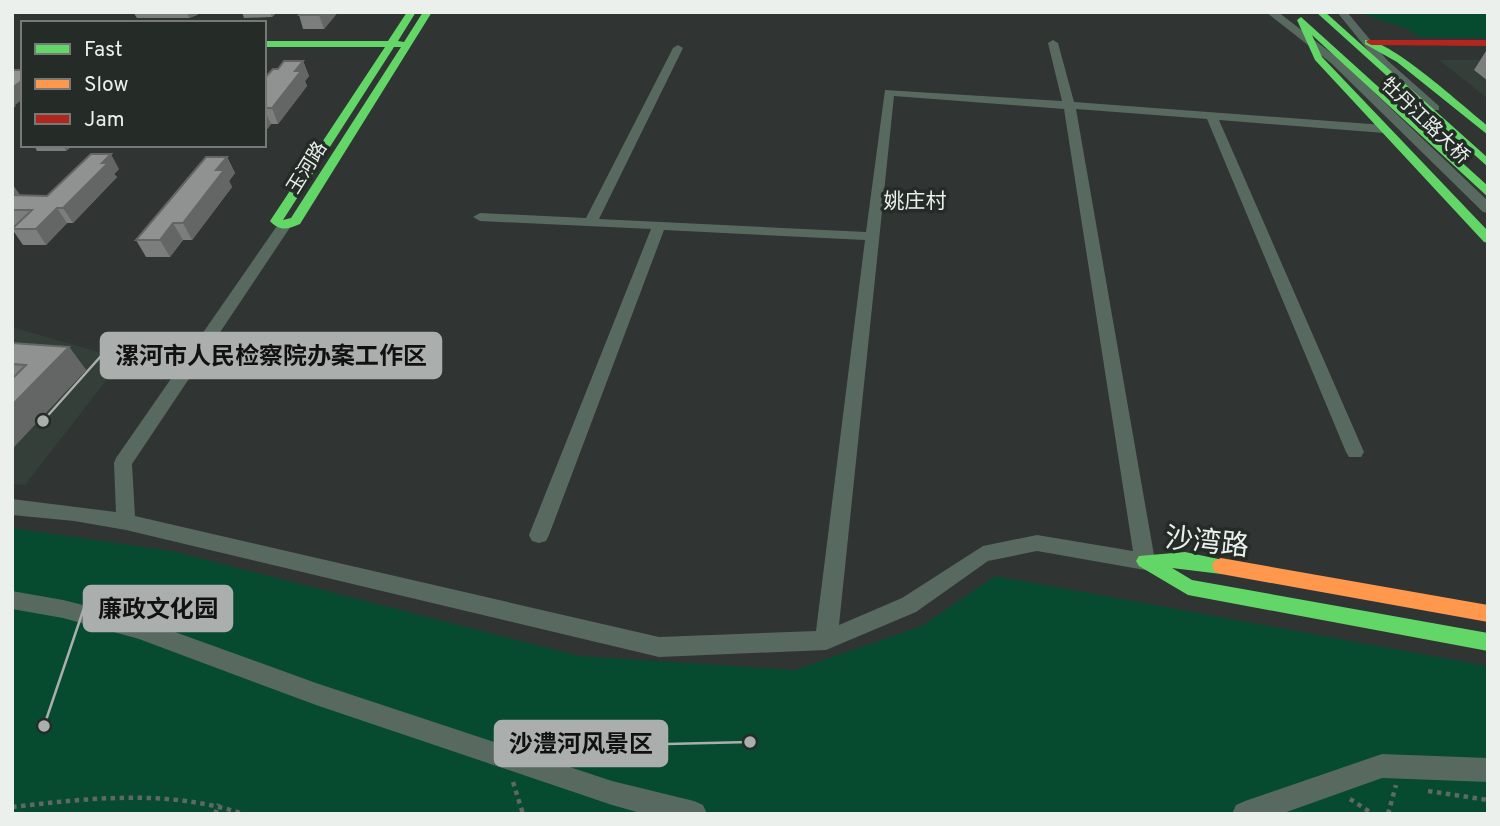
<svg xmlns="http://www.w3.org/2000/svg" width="1500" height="826" font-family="Overpass,'Noto Sans SC',sans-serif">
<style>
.built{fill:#333f38}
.green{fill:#064a30}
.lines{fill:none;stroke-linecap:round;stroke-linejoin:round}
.path{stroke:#5d6962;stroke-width:4.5;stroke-dasharray:4.5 4.5;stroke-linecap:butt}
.street{fill:#586960;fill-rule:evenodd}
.fast{fill:#63d668;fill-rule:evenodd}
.slow{fill:#ff974d;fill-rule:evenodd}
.jam{fill:#b3261e;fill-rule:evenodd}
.wall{fill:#7b7e7c}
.shaded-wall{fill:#646665}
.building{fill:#8f9290;stroke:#646665;stroke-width:2}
.labels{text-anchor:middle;stroke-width:7;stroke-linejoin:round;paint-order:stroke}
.far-street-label{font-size:19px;fill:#ebf0ed;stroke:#252c28}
.far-quarter-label{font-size:21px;fill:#ebf0ed;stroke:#252c28}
.near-street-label{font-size:28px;fill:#ebf0ed;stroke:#252c28}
.leader{fill:none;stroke:#aaaeac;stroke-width:2.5}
.callout-dot{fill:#aaaeac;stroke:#252c28;stroke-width:2.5}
.callout{fill:#aaaeac;stroke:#aaaeac;stroke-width:2.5}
.callout-label{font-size:24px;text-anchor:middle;font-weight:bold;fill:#111}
</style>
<rect width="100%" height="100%" fill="#303432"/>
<path class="built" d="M1439,60H1488V99Z
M12,327L123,359L25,485L12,484Z"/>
<path class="green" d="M1357,12H1488V38L1419,37L1408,29Z
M12,528L172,551L579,656L795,670L922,626L995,576L1488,666V814H12Z"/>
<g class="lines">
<path class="path" d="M513,782L523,814
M1428,791L1488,800
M1350,799L1373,814
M12,807C91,798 167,789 244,814
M215,814L219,804
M1388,814L1396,785"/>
<path class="street" d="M1266,12H1278L1339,59L1488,201V213L1483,212L1331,63Z
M1337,12H1347L1387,60L1439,106V110H1431L1379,64Z
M1053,40L1058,43L1074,102L1384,125L1390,129L1384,133L1219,120L1364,452L1361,457H1349L1346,452L1207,119L1076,109L1155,561L1152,567L1145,570L1037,551L988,561L916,612L826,650L659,657L126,530L74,521L12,515V499L116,512L114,463L116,458L279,223L284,222L291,226L132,464L135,516L659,637L816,631L865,240L664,230L549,535L546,541L539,543L532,541L529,535L651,229L480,221L473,217L480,213L586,218L673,48L678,45L683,48L599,219L866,232L885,90L1062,101L1048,43ZM894,96L1064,109L1133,551L1037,535L983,546L902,598L839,625Z
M12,591L63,600L139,619L316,683L612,781L694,801L703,805L707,814H644L612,805L316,705L139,639L63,618L12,609Z
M1382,754L1488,758V782L1382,778L1281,814H1232L1236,805L1245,801Z"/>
<path class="fast" d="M407,12H416L398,41L404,42L423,12H432L300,224C288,229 280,232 270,221L385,47H264V41H388ZM394,47H401L291,218L283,220Z
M1316,12H1325L1488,158V167Z
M1301,17L1488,186V197L1312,35L1322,57L1488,231V243L1484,242L1315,60L1297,20Z
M1365,40C1390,39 1465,108 1488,126V135L1397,62L1365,44Z
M1185,552L1228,561L1230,566L1228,571L1221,574L1172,568L1192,580L1488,633V651L1188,595L1139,566L1136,561L1139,556Z"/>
<path class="slow" d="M1221,558L1488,605V622L1221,574L1214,571L1212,566L1214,561Z"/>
<path class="jam" d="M1368,40H1488V46L1371,45L1366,42Z"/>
</g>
<path class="wall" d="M133,12H200L197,15L189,18H137Z
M242,12H277L272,17L244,18Z
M301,12H338L324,29H303L299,15Z
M1486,51H1488V81L1474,70Z
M303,61L309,76L305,81L307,86L278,124H271L264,133V79L278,69Z
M34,145H73L66,151H37Z
M227,157L235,173L229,181L232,187L192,240H183L170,257H146L136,240Z
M119,169L114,174L117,177L73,223H67L46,245H23L12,229L16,225H12V184L20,195L47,196Z
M12,343L69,347L86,370L12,449Z"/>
<path class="shaded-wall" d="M187,12H200L197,15L189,18Z
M270,12H277L272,17Z
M322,12H338L324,29L319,15Z
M303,61L309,76L305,81L307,86L278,124L272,108L295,71Z
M23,80V99L15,105L16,106L12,109V88Z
M264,109L271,124L264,133Z
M63,145H73L66,151Z
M111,154L119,169L114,174L117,177L73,223L63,208L102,163Z
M227,157L235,173L229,181L232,187L192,240L183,223L216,170Z
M12,184L21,197L12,206Z
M57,208L67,223L46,245L36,229Z
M173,223L183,240L170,257L160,240Z
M69,347L86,370L12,449V405Z"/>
<path class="building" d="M301,12H322L319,15H299Z
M284,61H303L295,71H301L272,108H264V79L273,69H278Z
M12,70H23V80L12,88Z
M91,154H111L102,163H108L63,208H57L36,229H12L32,210H12V195L47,196Z
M206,157H227L216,170H224L183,223H173L160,240H136Z
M12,343L69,347L12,405V379L26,365L12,364Z"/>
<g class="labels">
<g class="far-street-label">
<text transform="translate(1426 120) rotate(44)" y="7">牡丹江路大桥</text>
<text transform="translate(306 167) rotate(-58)" y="7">玉河路</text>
</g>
<g class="far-quarter-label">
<text x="915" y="208">姚庄村</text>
</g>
<g class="near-street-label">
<text transform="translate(1207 541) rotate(6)" y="10">沙湾路</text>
</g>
</g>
<path class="leader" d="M43 421L101 356M44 726L84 608M750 742L667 744"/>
<g class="callout-dot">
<circle cx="43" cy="421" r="7"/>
<circle cx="44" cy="726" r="7"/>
<circle cx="750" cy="742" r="7"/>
</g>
<g class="callout">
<rect x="101" y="333" width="340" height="45" rx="7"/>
<rect x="84" y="586" width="148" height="45" rx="7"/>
<rect x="495" y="721" width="172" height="45" rx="7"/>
</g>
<g class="callout-label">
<text x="271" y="364">漯河市人民检察院办案工作区</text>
<text x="158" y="617">廉政文化园</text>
<text x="581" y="752">沙澧河风景区</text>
</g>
<rect width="1500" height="826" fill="none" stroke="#ebf0ed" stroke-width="28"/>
<rect x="21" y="21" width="245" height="126" fill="#252c28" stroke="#747a77" stroke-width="2"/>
<rect x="35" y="44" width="35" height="10" fill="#63d668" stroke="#747a77" stroke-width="2"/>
<text x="84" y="56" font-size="21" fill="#ebf0ed">Fast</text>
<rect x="35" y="79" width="35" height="10" fill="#ff974d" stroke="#747a77" stroke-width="2"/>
<text x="84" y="91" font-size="21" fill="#ebf0ed">Slow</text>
<rect x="35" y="114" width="35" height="10" fill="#b3261e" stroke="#747a77" stroke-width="2"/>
<text x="84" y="126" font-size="21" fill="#ebf0ed">Jam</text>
</svg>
